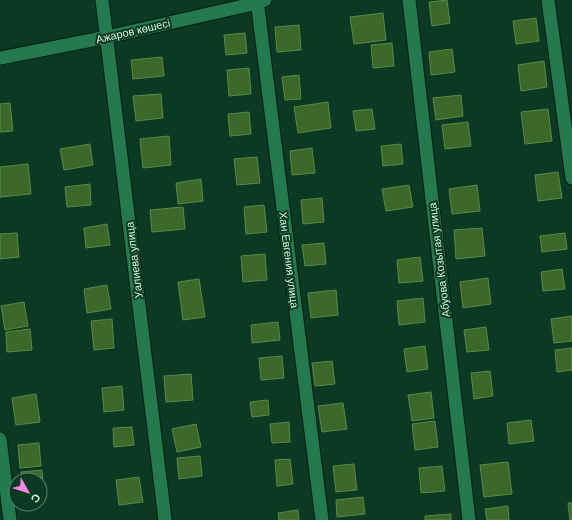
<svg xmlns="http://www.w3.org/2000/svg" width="572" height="520" font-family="Arial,sans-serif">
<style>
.building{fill:#3c6829;stroke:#5b8949}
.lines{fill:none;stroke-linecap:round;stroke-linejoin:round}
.minor-casing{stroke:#041e10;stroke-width:15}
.minor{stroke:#24794f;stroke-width:13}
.labels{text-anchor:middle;stroke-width:4;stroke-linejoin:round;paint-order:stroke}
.street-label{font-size:11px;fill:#d1f8df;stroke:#0c3923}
</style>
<rect width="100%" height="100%" fill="#0c3923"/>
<path class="building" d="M447,0L450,23L432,26L429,2Z
M383,13L386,40L354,44L350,17Z
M536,18L539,41L516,44L513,21Z
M299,25L301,50L277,52L275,27Z
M245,33L247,53L226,55L224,35Z
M392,43L394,66L373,68L371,45Z
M452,49L455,72L431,75L429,52Z
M162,57L164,76L133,79L131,60Z
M544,61L547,87L521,91L518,65Z
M249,68L251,94L229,96L227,70Z
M299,75L301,99L285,100L282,77Z
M161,94L163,118L136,121L133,96Z
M461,95L463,116L436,120L433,98Z
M328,102L331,128L298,133L294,107Z
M10,103L13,131L0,132V104Z
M372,109L375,129L356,131L353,111Z
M548,109L552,141L525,144L521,112Z
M249,112L251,134L230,136L228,114Z
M468,122L471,146L445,149L442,125Z
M169,136L171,165L143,168L140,139Z
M90,144L93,165L64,170L60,149Z
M401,144L403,164L383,166L381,146Z
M312,148L315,173L292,175L290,151Z
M257,157L260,183L237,185L234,159Z
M28,164L31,194L0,197V167Z
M558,172L562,198L538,201L535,175Z
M201,179L203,201L178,204L176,183Z
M90,184L91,205L67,207L65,187Z
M409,185L413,207L386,211L382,189Z
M477,185L480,211L452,214L449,189Z
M322,198L324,222L303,224L301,200Z
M264,205L267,232L246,234L244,207Z
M183,207L185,229L152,232L150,210Z
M107,224L110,245L86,248L84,228Z
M482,228L485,256L456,259L454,230Z
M17,233L19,257L0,259V234Z
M565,233L567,249L542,252L540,236Z
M324,243L326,264L305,266L302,245Z
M265,254L267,280L243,282L241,256Z
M420,257L423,281L399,283L397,260Z
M562,269L565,289L543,291L541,272Z
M488,278L491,304L463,308L460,282Z
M199,279L205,317L183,320L178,282Z
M107,285L111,309L87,313L84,289Z
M336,290L338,315L311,318L308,293Z
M423,298L425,322L399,325L397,301Z
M24,302L28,326L5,330L1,306Z
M572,316V341L554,343L551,319Z
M112,319L114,348L94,350L91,321Z
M278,322L280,340L252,343L251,325Z
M486,327L489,350L467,352L464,330Z
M30,329L32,350L7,352L6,332Z
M425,346L428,369L407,372L404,349Z
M572,348V370L557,372L555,350Z
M282,356L284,378L261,380L259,358Z
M332,361L335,384L315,386L312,363Z
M490,371L493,396L474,399L471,373Z
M191,374L193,400L166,402L164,376Z
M122,386L124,410L104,412L102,388Z
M431,392L434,418L412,421L408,395Z
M36,394L40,422L16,425L12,398Z
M268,400L269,415L252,417L250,402Z
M343,403L347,429L322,432L318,406Z
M531,420L534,441L509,444L507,423Z
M435,421L438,447L415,450L412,424Z
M289,422L290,442L272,443L270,424Z
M196,424L201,447L177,452L172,429Z
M132,427L134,445L114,447L113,428Z
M39,443L41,466L20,468L18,445Z
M200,456L202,476L179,479L177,458Z
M290,459L293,484L277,486L275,460Z
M508,462L512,494L484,497L480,465Z
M354,464L357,490L336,492L333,466Z
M442,466L445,491L421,493L419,468Z
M42,470L44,494H40V480H22L21,472Z
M139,477L143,502L119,505L116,480Z
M363,497L365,514L337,517L336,500Z
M568,503H572V520H570Z
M508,506L509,520H487L485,509Z
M298,510L299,520H279L278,513Z
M451,514V520H425V516Z"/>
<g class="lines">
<defs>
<path id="minor" d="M102,0L165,520
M257,0L322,520
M409,0L469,520
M548,0L572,178
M0,58L107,37L257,3L265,0
M0,439L10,520"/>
</defs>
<use href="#minor" class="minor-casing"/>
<use href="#minor" class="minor"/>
</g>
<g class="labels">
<g class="street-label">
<text transform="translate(133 31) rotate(-13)" y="4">Ажаров көшесі</text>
<text transform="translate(134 260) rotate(-97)" y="4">Уалиева улица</text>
<text transform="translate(289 260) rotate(83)" y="4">Хан Евгения улица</text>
<text transform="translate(439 260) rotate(-97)" y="4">Абуова Козытая улица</text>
</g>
</g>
<g transform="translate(28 492) rotate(129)"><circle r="19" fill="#0c3923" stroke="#5b856e"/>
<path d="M0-3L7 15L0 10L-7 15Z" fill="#fe85e0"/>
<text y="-6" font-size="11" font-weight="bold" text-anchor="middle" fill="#d1f8df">С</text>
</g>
</svg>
